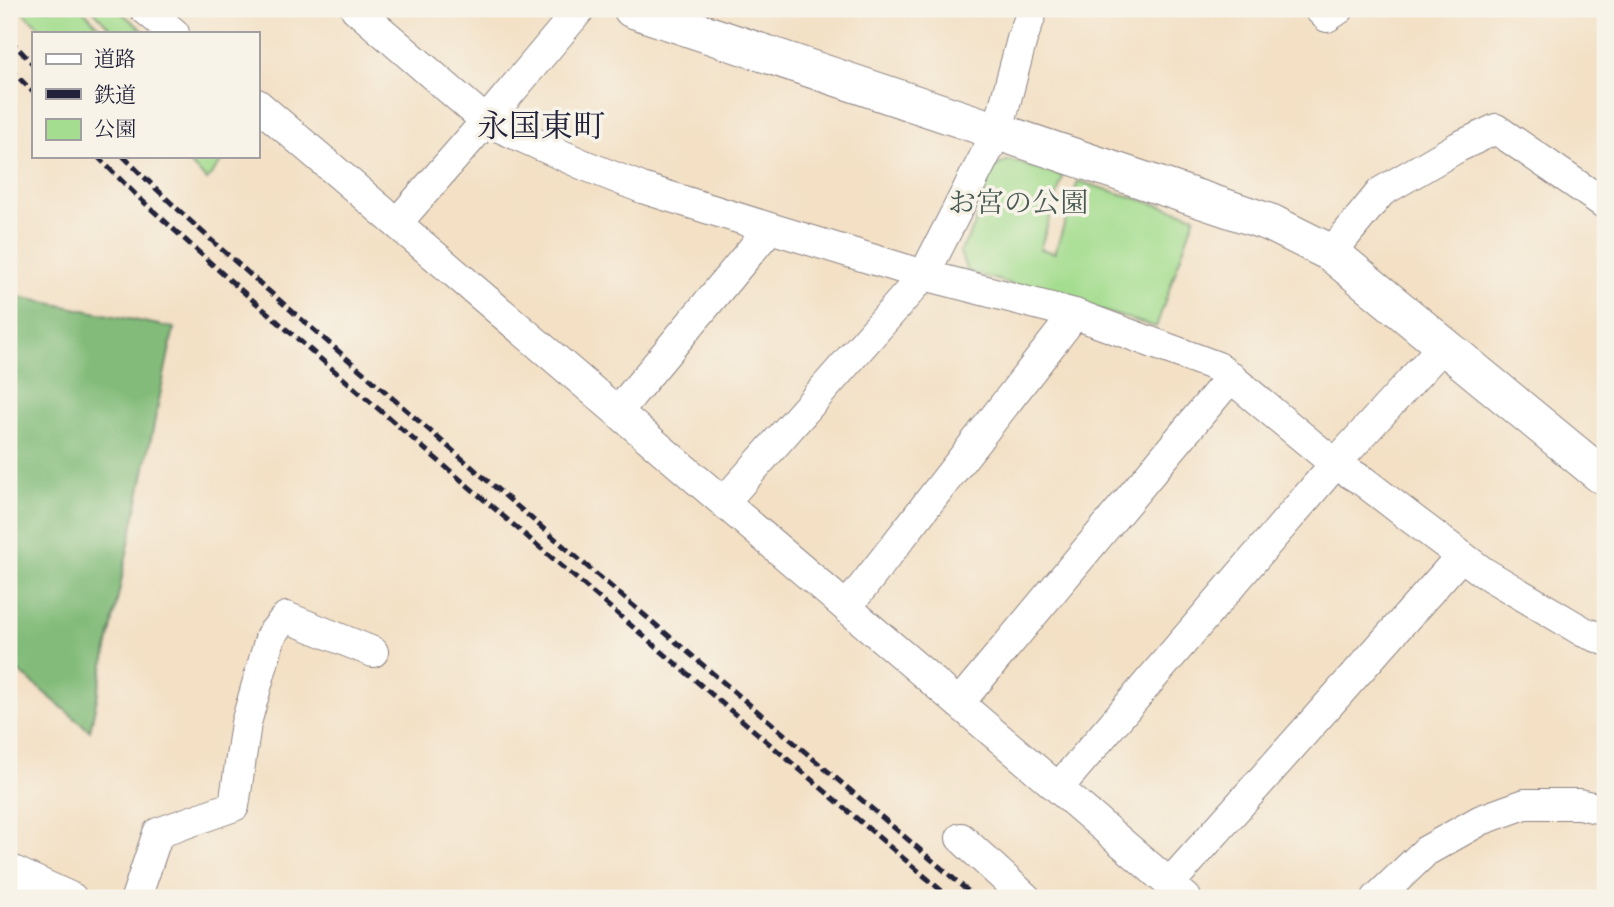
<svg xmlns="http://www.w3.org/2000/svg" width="1614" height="907" font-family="'Libre Bodoni','Noto Serif JP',serif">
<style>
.green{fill:#a4dd8f;stroke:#638065;stroke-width:2}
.forest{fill:#83bc7a;stroke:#526f5a;stroke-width:2}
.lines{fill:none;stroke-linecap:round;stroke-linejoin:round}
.minor-casing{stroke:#8a8180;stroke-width:32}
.tertiary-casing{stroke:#8a8180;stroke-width:39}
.minor{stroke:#fff;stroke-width:30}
.tertiary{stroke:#fff;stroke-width:37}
.rail{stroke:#22223b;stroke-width:5;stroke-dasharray:10 5;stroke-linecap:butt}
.labels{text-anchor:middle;stroke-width:7;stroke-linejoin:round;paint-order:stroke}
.park-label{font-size:28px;fill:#495a54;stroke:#f7f3e8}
.quarter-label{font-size:32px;fill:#22223b;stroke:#f7f3e8}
</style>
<rect width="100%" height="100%" fill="#f7f3e8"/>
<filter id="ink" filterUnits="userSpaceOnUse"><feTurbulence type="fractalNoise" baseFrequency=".0143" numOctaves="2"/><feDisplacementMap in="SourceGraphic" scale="14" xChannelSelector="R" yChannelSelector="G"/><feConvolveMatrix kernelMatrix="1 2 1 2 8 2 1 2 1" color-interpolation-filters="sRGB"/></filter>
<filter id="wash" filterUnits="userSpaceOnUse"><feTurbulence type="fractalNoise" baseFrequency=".00686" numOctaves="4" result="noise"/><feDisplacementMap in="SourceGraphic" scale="28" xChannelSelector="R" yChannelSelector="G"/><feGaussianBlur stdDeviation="1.57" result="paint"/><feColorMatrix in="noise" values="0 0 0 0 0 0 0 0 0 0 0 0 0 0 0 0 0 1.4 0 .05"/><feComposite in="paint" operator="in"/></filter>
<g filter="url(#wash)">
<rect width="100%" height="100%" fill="#f3e0c5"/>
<path class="green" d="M19,9H82L105,33H46Z
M92,9H117L146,33H114Z
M181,156H226L207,180Z
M1009,160L1063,176L1040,249L1055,253L1078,181L1195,216L1156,327L967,271L960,252L974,227L992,168Z"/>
<path class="forest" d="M9,295L174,328L90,731L9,663Z"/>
</g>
<g filter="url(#ink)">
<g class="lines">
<defs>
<path id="minor" d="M145,9L174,33
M356,9L486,121L584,165L642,188L770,228L924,275L1075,314L1218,367L1335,464L1363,481L1411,518L1483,572L1584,632L1605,640
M1319,9L1327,17L1339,9
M257,104L1058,788L1186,898
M397,223L486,121L580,9
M1331,253L1381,192L1458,147L1496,129L1605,204
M618,411L770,228
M724,502L924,275L998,130L1022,39L1033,9
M847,607L1075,314
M959,703L1231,377
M1058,788L1335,464L1444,345
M961,838L1026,898
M9,869L72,898
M1170,883L1461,556
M136,898L158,833L234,806L246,723L271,635L286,617L373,652
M1377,898L1426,851L1481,820L1525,804H1579L1605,810"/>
<path id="tertiary" d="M632,9L1271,223L1331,253L1600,474L1605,476"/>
</defs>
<use href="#minor" class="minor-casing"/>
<use href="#tertiary" class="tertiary-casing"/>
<use href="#minor" class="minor"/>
<use href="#tertiary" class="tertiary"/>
<path class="rail" d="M9,39L33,64
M9,68L33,92
M97,156L136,195L225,276L427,451L950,898
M123,156C207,241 300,317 389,395C583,565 781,730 976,898"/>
</g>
</g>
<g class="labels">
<g class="park-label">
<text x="1018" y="212">お宮の公園</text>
</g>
<g class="quarter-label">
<text x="541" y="137">永国東町</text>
</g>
</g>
<rect width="1614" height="907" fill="none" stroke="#f7f3e8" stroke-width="35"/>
<rect x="32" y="32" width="228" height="126" fill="#f7f3e8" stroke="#a29fa3" stroke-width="2"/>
<rect x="46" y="54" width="35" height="10" fill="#ffffff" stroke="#a29fa3" stroke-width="2"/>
<text x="94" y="66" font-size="21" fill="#22223b">道路</text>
<rect x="46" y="89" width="35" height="10" fill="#22223b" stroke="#a29fa3" stroke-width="2"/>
<text x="94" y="102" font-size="21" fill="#22223b">鉄道</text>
<rect x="46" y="119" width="35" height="21" fill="#a4dd8f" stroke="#a29fa3" stroke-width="2"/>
<text x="94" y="136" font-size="21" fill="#22223b">公園</text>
</svg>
